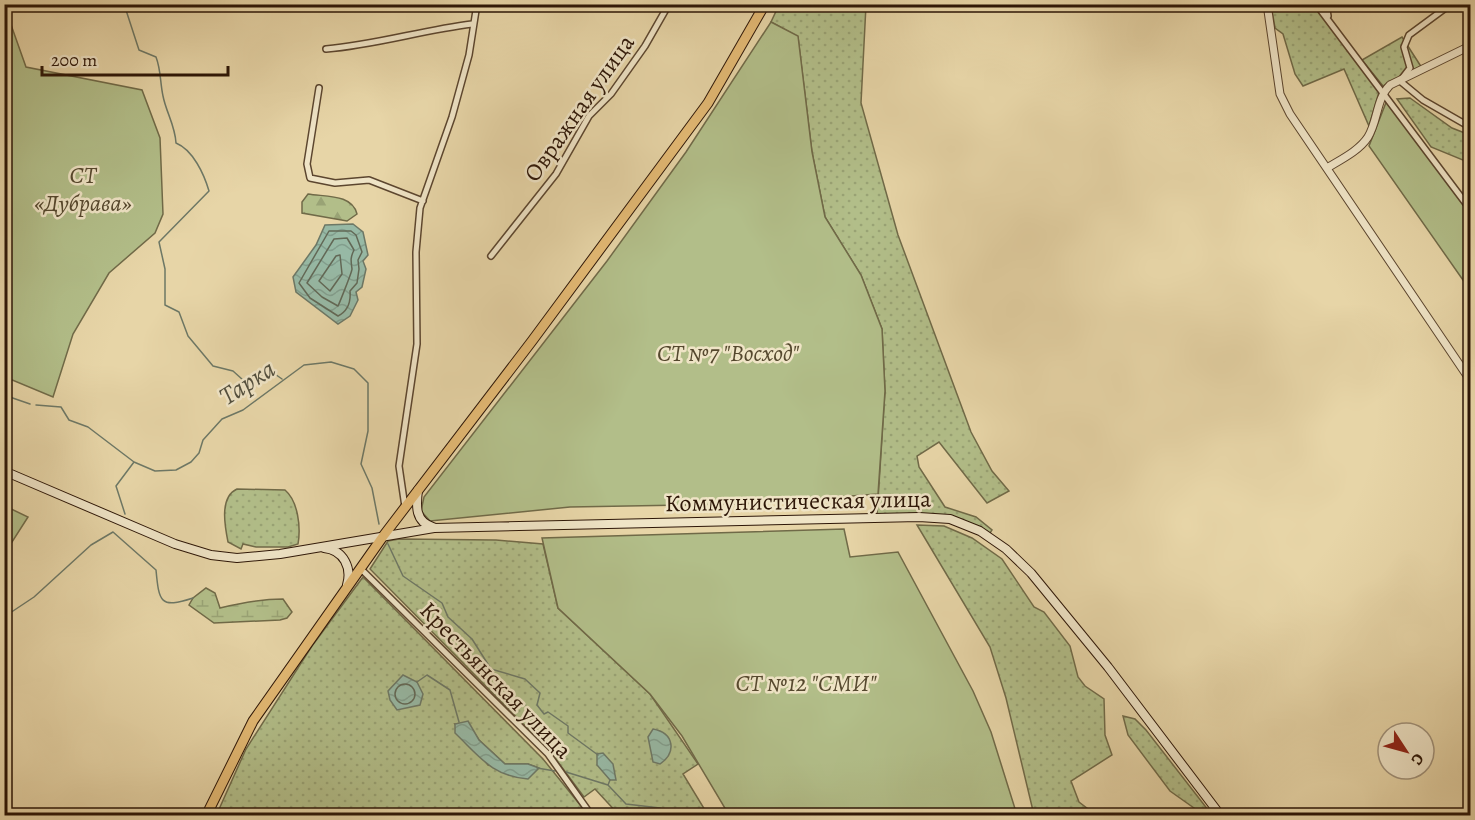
<svg xmlns="http://www.w3.org/2000/svg" width="1475" height="820" font-family="Alegreya,serif">
<style>
.grass{fill:url(#grass-dots);stroke:#706a48;stroke-width:1.5;fill-rule:evenodd}
.forest{fill:url(#forest-firs);stroke:#706a48;stroke-width:1.5}
.wetland{fill:url(#wetland-marsh);stroke:#706a48;stroke-width:1.5}
.garden{fill:#b2be89;stroke:#706a48;stroke-width:1.5}
.water{fill:url(#water-waves);stroke:#6d7866;stroke-width:1.5}
.lines{fill:none;stroke-linecap:round;stroke-linejoin:round}
.shore{stroke:#626856;stroke-width:1.5}
.stream{stroke:#6d7866;stroke-width:1.5}
.minor-casing{stroke:#5c462f;stroke-width:8}
.tertiary-casing{stroke:#5c462f;stroke-width:9}
.secondary-casing{stroke:#2d1607;stroke-width:10}
.primary-casing{stroke:#2d1607;stroke-width:11}
.minor{stroke:#efe4c6;stroke-width:5}
.tertiary{stroke:#efe4c6;stroke-width:7}
.secondary{stroke:#efe4c6;stroke-width:8}
.primary{stroke:#e4ba74;stroke-width:9}
.labels{text-anchor:middle;stroke-width:5;stroke-linejoin:round;paint-order:stroke}
.street-label{font-size:24px;fill:#2d1607;stroke:#efe4c6}
.park-label{font-size:24px;font-style:italic;fill:#55482e;stroke:#efe4c6}
.water-label{font-size:26px;font-style:italic;fill:#524f3e;stroke:#efe4c6}
</style>
<defs>
<pattern id="grass-dots" width="8" height="8" patternUnits="userSpaceOnUse" patternTransform="scale(1.5)"><rect width="8" height="8" fill="#b2be89"/><path d="M2 2h.1M6 6h.1" fill="none" stroke="#99a375" stroke-width="1.8" stroke-linecap="round"/></pattern>
<pattern id="forest-firs" width="22" height="20" patternUnits="userSpaceOnUse" patternTransform="scale(1.5)"><rect width="22" height="20" fill="#b2be89"/><path d="M5 1l3.5 6h-7zM16 11l3.5 6h-7z" fill="#99a375"/></pattern>
<pattern id="wetland-marsh" width="20" height="14" patternUnits="userSpaceOnUse" patternTransform="scale(1.5)"><rect width="20" height="14" fill="#b2be89"/><path d="M1 5h8M5 5V1M11 12h8M15 12V8" fill="none" stroke="#99a375"/></pattern>
<pattern id="water-waves" width="16" height="10" patternUnits="userSpaceOnUse" patternTransform="scale(1.5)"><rect width="16" height="10" fill="#97b9a5"/><path d="M0 5q4-4 8 0t8 0" fill="none" stroke="#829e8d"/></pattern>
</defs>
<rect width="100%" height="100%" fill="#e7d5a7"/>
<filter id="stains"><feTurbulence type="fractalNoise" baseFrequency=".00333" numOctaves="4"/><feColorMatrix values="0 0 0 0 .2 0 0 0 0 .09 0 0 0 0 .02 0 0 0 .5 -.17"/></filter>
<radialGradient id="worn" r=".72"><stop offset=".6" stop-color="#630" stop-opacity="0"/><stop offset="1" stop-color="#630" stop-opacity=".3"/></radialGradient>
<path class="grass" d="M779,5H866L861,103L898,235L971,432L992,471L1009,491L987,503L939,442L917,456L919,467L945,507L976,517L992,530L990,533L959,520L877,515L885,391L882,329L861,275L825,217L812,152L798,37L771,22Z
M1271,5H1319L1379,92L1369,126L1344,69L1303,86L1295,74L1283,34L1275,28Z
M1402,37L1422,68L1383,86L1362,60Z
M1410,98L1452,128L1470,135V163L1431,147L1397,99Z
M237,489L285,490C298,501 301,527 298,544L288,547H256L243,544L241,549L228,542C225,527 219,497 237,489Z
M917,525L944,526L972,538L1002,559L1034,607L1044,612L1070,646L1078,677L1085,686L1104,699L1105,735L1112,755L1071,781L1079,802L1096,815H1034L1006,698L990,647Z
M399,539L496,540L543,544L558,608L650,694L698,764L683,774L708,815H619L595,789L584,797L549,750L370,569L388,541Z
M363,577L543,759L581,806L585,815L216,816L246,749L312,646ZM455,724L469,725L479,740L505,764H528L539,768L488,765Z
M1123,716L1135,719L1146,730L1212,815H1204L1170,791L1128,735Z"/>
<path class="forest" d="M308,194C326,197 352,194 357,214L347,221L302,213V202Z"/>
<path class="wetland" d="M206,588L215,593L220,608C240,603 261,599 283,599L292,612L287,618L280,620L214,623L189,605L193,598Z"/>
<path class="garden" d="M4,5L26,67L142,90L160,138L163,214L155,233L109,273L73,334L53,397L5,377Z
M771,22L798,36L812,152L825,217L861,275L882,329L885,391L878,494L742,504L570,507L430,521L421,511L424,497L607,261L686,152Z
M1387,100L1470,214V290L1369,146Z
M5,506L28,517L5,553Z
M844,529L850,557L898,552L973,691L991,732L1017,815H729L682,736L650,694L558,608L542,538Z"/>
<path class="water" d="M353,224L363,232L368,255L363,261L366,269L362,287L356,292L358,300L350,316L338,324L296,292L293,277L316,245L325,225Z
M403,675L417,682L423,694L420,705L397,710L390,700L388,691Z
M468,721L479,740L505,764H528L539,768L528,779C492,776 480,757 455,733V724Z
M653,729C674,733 677,752 660,764L653,762L648,737Z
M603,753L613,764L616,780H610L597,765V754Z"/>
<g class="lines">
<path class="shore" d="M329,231H351L356,235L362,252L358,260L359,269L357,283L350,291C351,302 348,311 338,316L310,298L299,283Z
M334,239L347,238L354,250C350,258 351,261 352,269C352,272 339,304 338,306L322,297L307,283Z
M340,255L342,274L330,291L319,281L336,256Z
M395 694a10 10 0 1 1 20 0a10 10 0 1 1-20 0Z"/>
<path class="stream" d="M124,4L139,50L156,57C161,70 160,82 163,96C166,112 175,125 176,143C193,150 204,174 209,191L159,242L165,269V305L179,312L188,336L213,366L233,371L243,380L272,372L282,379
M4,395L30,404
M36,405L61,407L69,420L88,427L134,462L155,471L176,470L191,462L199,453L203,440L222,419L243,410L304,365L331,362L354,369L368,383V431L361,464L372,488L379,524
M125,514L116,486L134,462
M388,544L403,576L442,603L448,617L472,639L491,669L525,679L540,693L537,705L544,714L548,712L568,726V733L598,755
M4,617L34,597L91,545L113,532L156,570C159,602 160,609 193,598
M417,682L427,675L450,690L459,722
M537,768L555,771
M566,772L608,785
M610,780L608,785L626,804L660,808L676,815L694,813L697,816"/>
<defs>
<path id="minor" d="M1316,4L1470,209
M1326,4L1328,16
M1451,4L1409,35L1404,47L1410,68L1400,81L1423,100L1470,127
M326,49C375,45 423,30 472,24
M319,88L307,164L310,178L335,183L369,180L423,201
M491,256L556,174L589,116L611,94L645,46L669,4
M405,507L399,466L417,344L416,252L420,208L452,117L469,55L477,4
M360,568L548,754L592,816"/>
<path id="tertiary" d="M1267,4L1280,94L1290,114L1470,380
M1327,168C1340,160 1359,151 1368,137C1378,121 1376,99 1390,85L1470,46"/>
<path id="secondary" d="M4,471L175,544L211,555L237,558L280,554L434,528L919,517L950,519L980,531L1006,549L1031,573L1108,667L1221,816
M418,490C416,506 415,522 433,527
M324,548C344,550 352,568 347,585"/>
<path id="primary" d="M206,816L253,721L384,535L532,341L708,103L765,4"/>
</defs>
<use href="#minor" class="minor-casing"/>
<use href="#tertiary" class="tertiary-casing"/>
<use href="#secondary" class="secondary-casing"/>
<use href="#primary" class="primary-casing"/>
<use href="#minor" class="minor"/>
<use href="#tertiary" class="tertiary"/>
<use href="#secondary" class="secondary"/>
<use href="#primary" class="primary"/>
</g>
<g class="labels">
<g class="street-label">
<text transform="translate(579 108) rotate(-55)" y="8">Овражная улица</text>
<text transform="translate(798 501) rotate(-1)" y="8">Коммунистическая улица</text>
<text transform="translate(496 680) rotate(46)" y="8">Крестьянская улица</text>
</g>
<g class="park-label">
<text x="83" y="183">СТ<tspan x="83" dy="28">«Дубрава»</tspan></text>
<text x="728" y="361">СТ №7 "Восход"</text>
<text x="806" y="691">СТ №12 "СМИ"</text>
</g>
<g class="water-label">
<text transform="translate(247 382) rotate(-33)" y="9">Тарка</text>
</g>
</g>
<rect width="1475" height="820" fill="none" stroke="#e7d5a7" stroke-width="24"/>
<rect x="6" y="6" width="1463" height="808" fill="none" stroke="#2d1607" stroke-width="3"/>
<rect x="12" y="12" width="1451" height="796" fill="none" stroke="#2d1607" stroke-width="1.5"/>
<g transform="translate(1406 751) rotate(126)"><circle r="28" fill="#efe4c6" stroke="#a1927a" stroke-width="1.5"/>
<path d="M0-4.5L10 22L0 15L-10 22Z" fill="#8f2418"/>
<text y="-9" font-size="16" font-weight="bold" text-anchor="middle" fill="#2d1607">С</text>
</g>
<path d="M42 66v9h186v-9" fill="none" stroke="#2d1607" stroke-width="3"/>
<text x="51" y="66" font-size="18" fill="#2d1607" stroke="#efe4c6" stroke-width="4.5" paint-order="stroke">200 m</text>
<rect width="100%" height="100%" filter="url(#stains)"/>
<rect width="100%" height="100%" fill="url(#worn)"/>
</svg>
